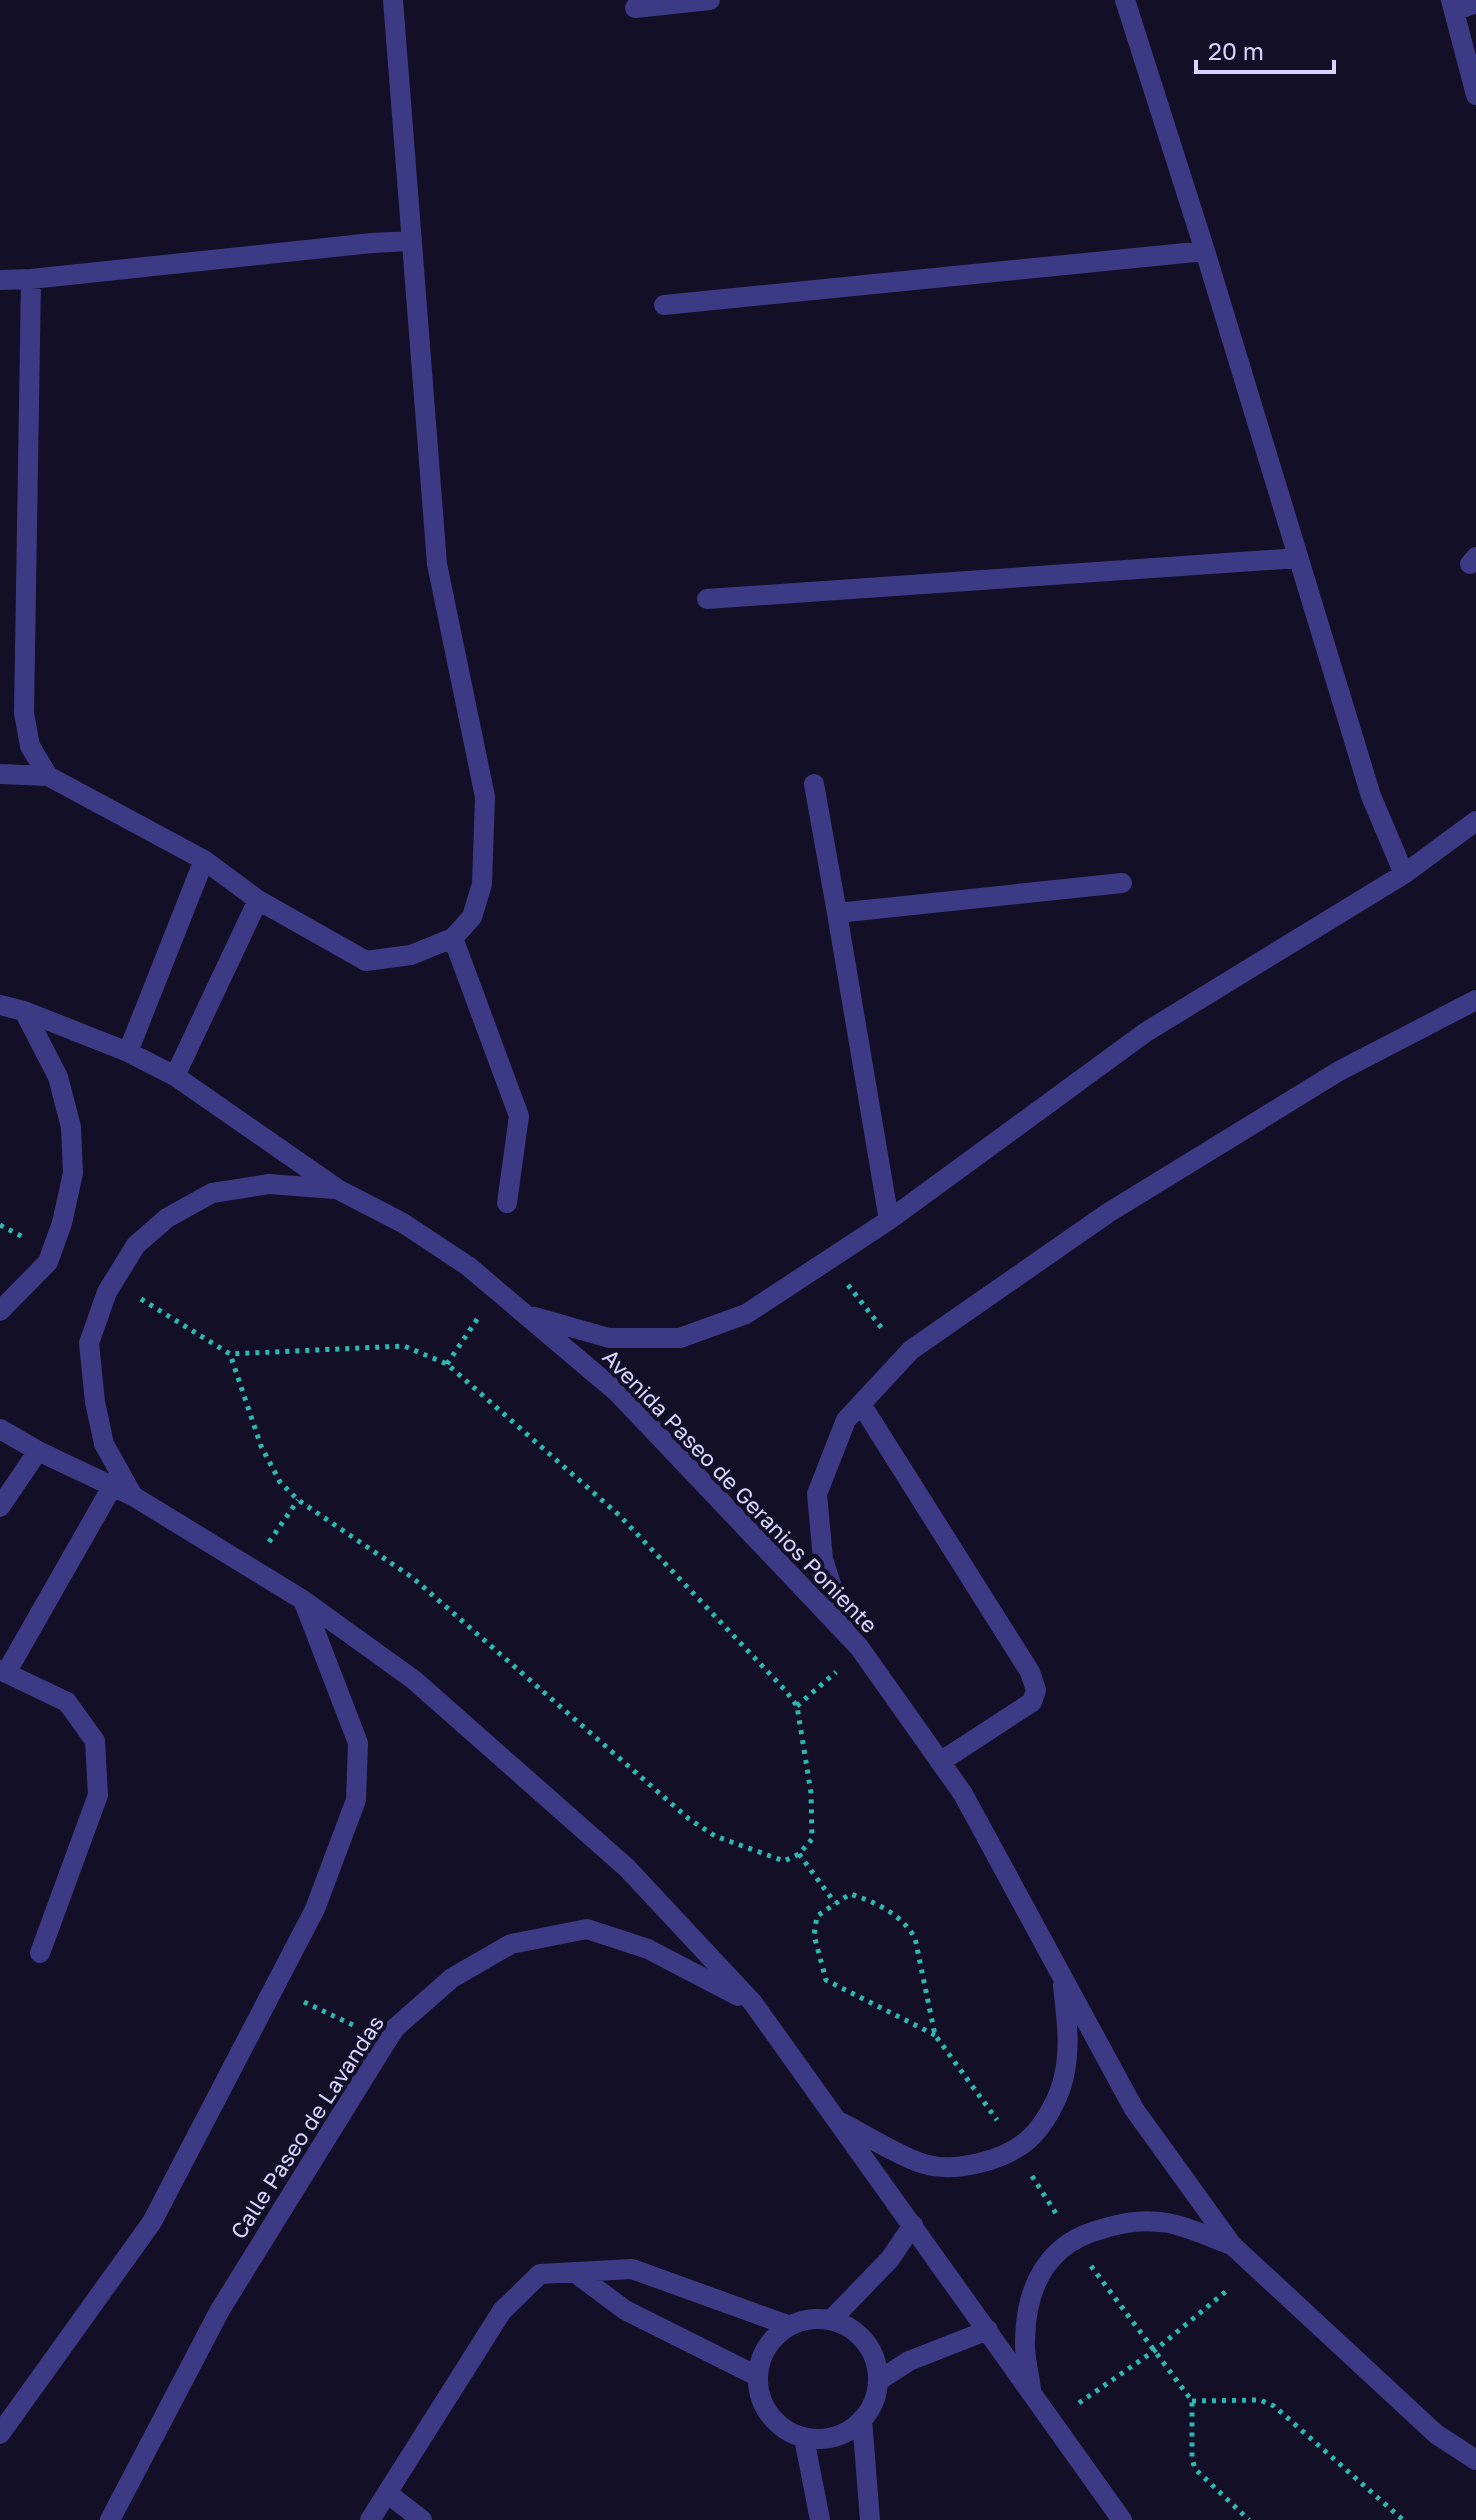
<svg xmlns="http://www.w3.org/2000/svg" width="1476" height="2520" font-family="'Golos Text',sans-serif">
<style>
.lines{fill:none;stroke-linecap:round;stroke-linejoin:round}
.path{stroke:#2fb8b0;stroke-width:5;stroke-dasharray:4 6;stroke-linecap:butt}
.minor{stroke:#3d3a85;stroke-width:20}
.labels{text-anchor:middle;stroke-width:8;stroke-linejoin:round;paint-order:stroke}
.street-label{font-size:22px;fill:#d9d4ff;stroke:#130f26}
</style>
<rect width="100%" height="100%" fill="#130f26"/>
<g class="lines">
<path class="path" d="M0,1225L23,1237
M848,1285L884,1331
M141,1299L230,1354L404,1346L447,1364L620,1516L785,1690L797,1706L811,1793L812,1839L799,1854L784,1861L715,1836L689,1819L413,1578L298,1500L280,1482L261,1446L230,1354
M447,1364L478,1318
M269,1542L298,1500
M797,1706L836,1672
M799,1854L835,1903
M304,2002L357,2027
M935,2035L826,1980L814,1935L817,1916L850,1894C876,1902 901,1914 915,1938L935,2035L997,2120
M1032,2176L1057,2215
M1091,2266L1192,2401V2458L1195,2469L1249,2520
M1192,2401L1260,2400L1274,2406L1403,2520
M1079,2403L1154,2351L1230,2288"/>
<path class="minor" d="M1125,0L1205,251L1371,796L1404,874
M1451,0L1476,95
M635,8L710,0
M1454,11L1476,3
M31,279L24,713L30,746L48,776
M0,280L31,279L372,243L410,241
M664,305L1205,251
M1470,564L1476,557
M707,599L1298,558
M0,774L48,776L204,860L258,900L366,961L411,955L453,938L472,917L482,884L485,797L437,564L393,0
M814,784L837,913
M453,938L519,1116L507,1203
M0,1005L24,1011L128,1052L175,1076L339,1190L403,1223L468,1266L617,1392L859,1647L963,1794L1134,2109L1232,2245L1436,2434L1476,2460
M128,1052L204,860
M175,1076L258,900
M889,1220L837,913L1122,883
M0,1311L48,1262L62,1223L73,1173L71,1127L58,1077L24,1011
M535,1317L609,1338H680L746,1314L889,1220L1146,1032L1404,874L1476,821
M861,1404L1030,1672L1036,1690L1032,1702L940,1762
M0,1429L38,1451L133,1496L303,1600L414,1680L627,1868L753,2003L1122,2520
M133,1496L104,1444L95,1402L89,1343L107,1292L136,1245L167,1218L212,1193L269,1184L335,1189
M0,1507L38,1451
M845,1628L823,1559L817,1494L846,1420L911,1350L1108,1213L1339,1071L1476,1000
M0,1670L67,1702L95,1741L98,1795L40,1953
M6,1673L112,1487
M842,2123C866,2135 900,2157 924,2164C955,2173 1003,2161 1028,2140C1044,2126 1060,2097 1064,2076C1071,2046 1066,2015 1063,1985
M574,2272L625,2310L757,2376
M758 2379a60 60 0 1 1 120 0a60 60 0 1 1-120 0Z
M831,2320L890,2259L913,2225
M878,2381L909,2361L988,2330
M1031,2389C1029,2373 1024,2356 1025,2340C1026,2287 1047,2243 1102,2229C1125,2222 1144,2219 1168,2223C1189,2227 1212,2238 1232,2245
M862,2419L870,2520
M0,2434L152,2222L315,1909L356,1800L358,1743L303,1600
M804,2438L820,2520
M387,2493L422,2520
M110,2520L220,2310L386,2042L395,2028L452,1978L511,1944L587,1929L648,1949L738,1996
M370,2520L502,2311L540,2274L632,2269L790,2326"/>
</g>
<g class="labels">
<g class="street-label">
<text transform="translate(740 1491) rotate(46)" y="8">Avenida Paseo de Geranios Poniente</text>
<text transform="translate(307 2127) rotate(-57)" y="8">Calle Paseo de Lavandas</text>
</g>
</g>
<path d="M1196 60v12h138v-12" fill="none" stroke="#d9d4ff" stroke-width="4"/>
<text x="1208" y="60" font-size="24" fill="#d9d4ff" stroke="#130f26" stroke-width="6" paint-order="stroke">20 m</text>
</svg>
